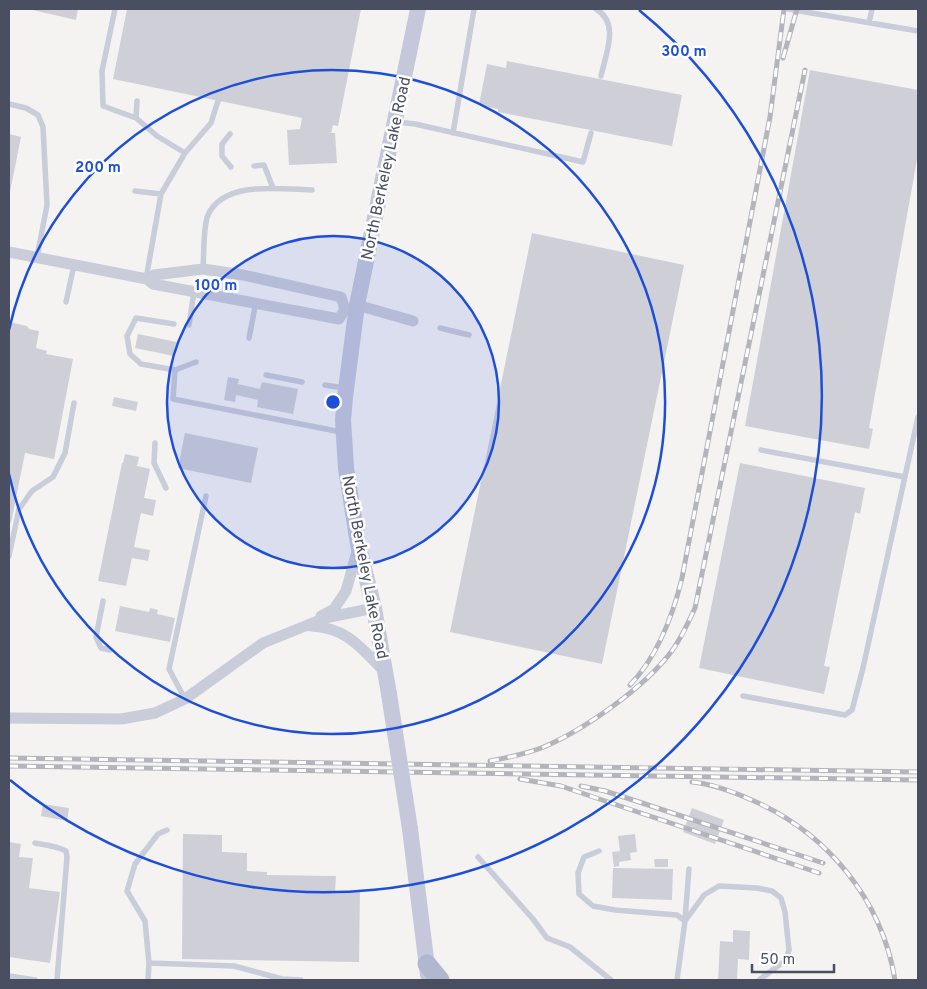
<svg xmlns="http://www.w3.org/2000/svg" width="927" height="989" font-family="Overpass,sans-serif">
<style>
.building{fill:#cfd0d7}
.lines{fill:none;stroke-linecap:round;stroke-linejoin:round}
.lane{stroke:#c9ccd9;stroke-width:5.5}
.street{stroke:#c9ccd9;stroke-width:11}
.secondary{stroke:#c5c8da;stroke-width:16}
.primary{stroke:#b2b7d0;stroke-width:19}
.rail-casing{stroke:#b4b5bc;stroke-width:5}
.rail{stroke:#fff;stroke-width:3;stroke-dasharray:9;stroke-linecap:butt}
.secondary-bridge{stroke:#c5c8da;stroke-width:16}
.ring{fill:none;stroke:#1d4ed8;stroke-width:2.5}
.labels{text-anchor:middle;stroke-width:5;stroke-linejoin:round;paint-order:stroke}
.street-label{font-size:16px;fill:#494e60;stroke:#fff}
.centre{fill:#1d4ed8;stroke:#fff;stroke-width:2.5}
.ring-label{font-size:15px;text-anchor:middle;font-weight:bold;fill:#1d4ed8;stroke:#fff;stroke-width:5;stroke-linejoin:round;paint-order:stroke}
</style>
<rect width="100%" height="100%" fill="#f4f3f2"/>
<path class="building" d="M28,9H78L76,20Z
M127,9H361L338,126L333,125L331,133H335L337,163L289,165L287,130L300,129L302,118L113,79Z
M507,61L682,95L672,146L498,112V109L479,105L487,64L506,68Z
M810,70L918,90V154L869,428L873,429L869,449L745,426Z
M9,134L21,137L10,192H9Z
M532,233L684,265L602,664L450,632Z
M9,322L27,326L29,329L39,331L36,348L47,351L46,354L73,359L54,459L25,453L11,523L9,522Z
M138,334L177,342V350L176,349L174,356L135,348Z
M228,377L239,379L238,384L260,389L262,382L298,389L293,414L257,407L258,400L236,395L235,402L224,400Z
M114,397L138,402L136,411L112,406Z
M185,433L258,448L251,483L178,468Z
M125,454L139,457L137,466L150,469L144,498L156,500L153,516L141,513L134,547L150,550L148,561L132,558L126,586L98,581L122,463H123Z
M740,463L865,488L860,514L855,512L824,666L830,667L824,694L699,668Z
M120,606L149,612L150,608L158,610L157,614L175,618L170,642L115,631Z
M43,804L69,808L67,821L41,816Z
M692,808L724,820L715,844L683,832Z
M183,834L222,835V852L247,853V871L267,872V875L336,876L335,892H360L359,962L182,959Z
M635,834L637,852L630,853L631,860L619,862V866L614,867L612,852L620,851L618,836Z
M9,842L21,844L19,857L33,858L29,888L60,892L50,963L9,957Z
M654,859H668V867H655Z
M613,868L673,869L672,900L612,898Z
M733,930L750,931L749,960L738,959L737,980H718L720,941L733,942Z"/>
<g class="lines">
<path class="lane" d="M115,9L102,71L103,106L136,118
M596,9C620,23 606,53 601,76
M788,9L918,31
M869,23L872,9
M137,101L136,118L157,136L185,153
M9,104L26,108L38,115L43,127L47,205L37,257
M397,122L415,124L583,162L591,133
M453,133L474,9
M230,134L222,144V156L231,167
M254,166L264,165L273,188
M135,191L161,194
M203,269C204,256 203,226 208,215C224,180 281,189 312,190
M146,279L161,194L185,153L211,123L218,101
M66,302L74,265
M174,324L136,318L127,336L130,354L141,364L175,370L196,362
M189,325L194,292
M440,328L469,335
M249,338L256,302
M175,370L173,399L341,432
M266,375L302,382
M325,385L344,388
M155,443L154,463L166,488
M761,450L905,477
M9,556L19,509L32,491L53,477L65,453L74,403
M103,601L96,637L101,648L110,650
M743,696L845,715L852,710L863,668L918,417
M185,699L169,669L206,496
M35,843C46,845 56,846 66,851L67,857L57,980
M599,851L584,857L578,873L579,894L593,906L615,910L677,915L685,921L677,980
M478,857L533,919L547,938L570,947L611,980
M685,919L689,869
M685,921L704,895L719,886L757,888L772,891L781,898L785,912L789,950L786,960L759,980
M149,963L145,921L127,891L135,864L158,834L167,830
M9,976L35,980
M148,980L149,963L234,966L282,979L301,980"/>
<path class="street" d="M9,252L147,279L153,284L339,319L345,309
M147,279L154,275L203,269L243,275L341,297L345,309
M357,305L413,321
M321,616L334,609L346,591L358,548
M311,626C348,628 361,648 385,672
M9,718L121,719L155,713L185,699L263,643L325,618L374,608"/>
<path class="secondary" d="M389,694L374,608L358,544L346,468L343,420L345,397L357,305L418,9
M410,829L428,975"/>
<path class="primary" d="M427,964L440,980"/>
<defs>
<path id="rail" d="M783,58L797,9
M630,685C657,657 673,615 682,578L770,117L784,9
M9,758L918,772
M490,761C509,757 528,754 546,746C585,729 645,687 671,652C681,639 688,623 695,608L805,70
M9,766L918,780
M520,779L561,786L617,805L819,873
M692,782C714,784 734,792 754,801C828,834 882,900 895,980
M581,786L605,791L633,800L823,863"/>
</defs>
<use href="#rail" class="rail-casing"/>
<use href="#rail" class="rail"/>
<path class="secondary-bridge" d="M389,694L410,829"/>
</g>
<circle cx="333" cy="402" r="166" fill="#1d4ed8" fill-opacity=".12"/>
<g class="ring">
<circle cx="333" cy="402" r="166"/>
<path d="M9 330A332 332 0 1 1 9 474"/>
<path d="M639 10A497 497 0 1 1 10 780"/>
</g>
<g class="labels">
<g class="street-label">
<text transform="translate(385 168) rotate(-78)" y="6">North Berkeley Lake Road</text>
<text transform="translate(366 567) rotate(79)" y="6">North Berkeley Lake Road</text>
</g>
</g>
<circle cx="333" cy="402" r="8" class="centre"/>
<g class="ring-label">
<text x="684" y="56">300 m</text>
<text x="98" y="172">200 m</text>
<text x="216" y="290">100 m</text>
</g>
<rect width="927" height="989" fill="none" stroke="#494e60" stroke-width="20"/>
<path d="M752 964v8h82v-8" fill="none" stroke="#494e60" stroke-width="2.5"/>
<text x="760" y="964" font-size="15" fill="#494e60" stroke="#ffffff" stroke-width="4" paint-order="stroke">50 m</text>
</svg>
